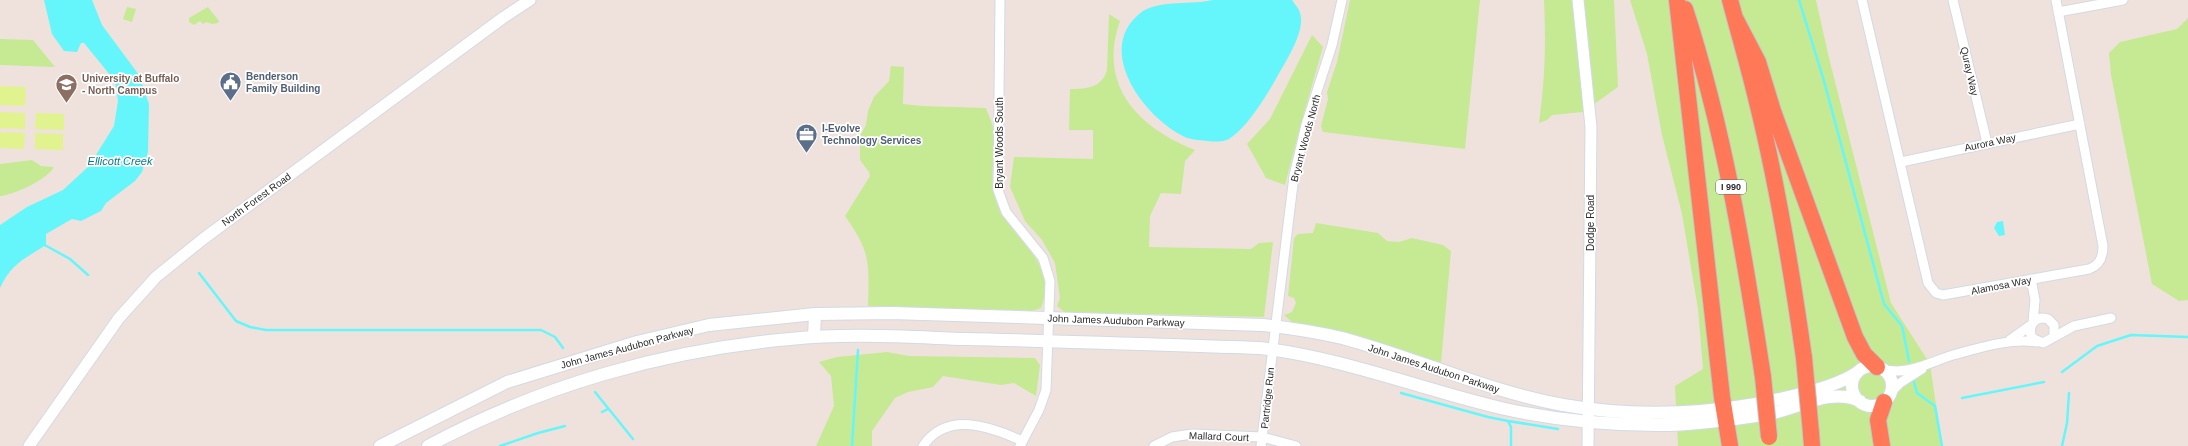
<svg xmlns="http://www.w3.org/2000/svg" width="2188" height="446" font-family="Helvetica,sans-serif">
<style>
.green{fill:#c5ea93}
.pitch{fill:#e0f38e}
.water{fill:#65f6fb}
.lines{fill:none;stroke-linecap:round;stroke-linejoin:round}
.stream{stroke:#65f6fb;stroke-width:2.5}
.minor-casing{stroke:#d1dae5;stroke-width:11}
.tertiary-casing{stroke:#d1dae5;stroke-width:13}
.secondary-casing{stroke:#d1dae5;stroke-width:14}
.motorway-casing{stroke:#c4c4c4;stroke-width:18}
.minor{stroke:#fff;stroke-width:9}
.tertiary{stroke:#fff;stroke-width:11}
.secondary{stroke:#fff;stroke-width:12}
.motorway{stroke:#ff7857;stroke-width:16}
.motorway-bridge-casing{stroke:#c4c4c4;stroke-width:18;stroke-linecap:butt}
.motorway-bridge{stroke:#ff7857;stroke-width:16}
.labels{text-anchor:middle;stroke-width:3.5;stroke-linejoin:round;paint-order:stroke}
.shield{fill:#fff;stroke:#6b6b6b;stroke-width:1}
.shield-label{font-size:9px;font-weight:bold;fill:#2b2b2b}
.street-label{font-size:10px;fill:#2b2b2b;stroke:#fff}
.service-label{font-size:10px;font-weight:bold;fill:#4e5e75;stroke:#fff;text-anchor:start}
.education-label{font-size:10px;font-weight:bold;fill:#785e54;stroke:#fff;text-anchor:start}
.water-label{font-size:11px;font-style:italic;fill:#037d8c;stroke:#fff}
</style>
<rect width="100%" height="100%" fill="#efe2dc"/>
<path class="green" d="M1350,0H1480L1465,149L1323,132L1321,126L1328,99L1327,92L1337,62Z
M1544,0H1614L1618,87L1583,112L1552,115L1547,120L1539,123C1545,78 1546,45 1544,0Z
M1630,0H1816L1829,58L1891,303L1930,364L1942,446H1678L1675,386L1703,369L1698,309L1682,214L1662,135L1647,54Z
M127,7L136,9L132,22L123,19Z
M208,7L219,21L218,23L212,24L206,22L203,24L200,21L194,25L189,22V18Z
M1109,14L1120,21C1097,85 1138,128 1195,150L1185,161L1181,194L1161,193L1150,216L1149,247L1251,249L1259,243L1273,242L1264,317L1064,312L1057,306L1060,298L1055,263L1042,240L1025,221L1010,187L1014,157L1093,159V130H1069L1070,89C1086,89 1102,88 1107,70Z
M2188,18V300L2179,301L2152,284L2111,75L2109,53L2120,42L2177,29Z
M1312,35L1323,47L1299,131L1285,185L1266,178L1247,144L1270,119Z
M0,39L33,40L55,67L0,65Z
M891,66L904,67L903,104L922,106L986,108C988,115 992,121 993,128C998,154 986,178 998,206C1013,241 1059,262 1041,308L1032,311L868,306C869,262 871,253 845,216L870,176L869,172L860,160V136L866,125L868,111L874,97L889,81Z
M32,160L41,166L54,167C48,179 14,195 0,196V164Z
M1316,223L1378,233L1387,241L1399,242L1412,238L1443,245L1451,251L1441,363L1346,334L1292,322L1284,315L1292,312L1296,303L1294,298L1288,296L1294,238L1298,234L1313,233Z
M887,352L909,356L1035,358L1040,365L1036,396L1014,383L1001,385L943,376L933,387L908,392L895,398L872,431V446H816L834,406L831,376L819,362L837,357Z"/>
<path class="pitch" d="M0,86L26,87L25,106L0,105Z
M0,112L25,113V129L0,128Z
M36,113L64,114V130L35,129Z
M0,132L25,133L24,149L0,148Z
M35,133L63,134V150L35,149Z"/>
<path class="water" d="M44,0H92L102,25L139,75L149,104L148,152L142,172L135,181L106,203L101,211L81,221L72,219L46,234V245C24,259 11,264 0,288V225L27,207L63,190L89,166L114,126L118,101L115,81L84,43H81L77,52L64,51L52,34Z
M1213,0H1292C1295,5 1299,8 1300,13C1306,31 1286,61 1277,77C1267,95 1247,128 1229,139C1223,142 1215,142 1208,141C1201,140 1194,140 1187,138C1145,120 1091,48 1143,11C1163,0 1190,5 1213,0Z
M2003,221L2005,235L1999,236L1994,228L1997,222Z"/>
<g class="lines">
<path class="stream" d="M1799,0L1824,81L1884,304L1902,326L1909,361
M43,244L70,259L88,275
M199,273L236,321L250,327L266,330H541L555,337L563,348
M2062,372L2097,346L2131,335L2188,337
M1914,382L1917,393L1935,406L1942,446
M595,392L633,439
M1401,393L1488,417L1508,421L1511,427V446
M1962,398L2044,382
M602,412L608,409
M1508,421L1558,429
M500,446L538,433L565,426
M852,446L858,350
M2062,446L2067,423L2069,393"/>
<defs>
<path id="minor" d="M1000,0L998,190L1006,212L1043,258L1050,281L1046,390L1039,410L1020,446
M1862,0L1928,283L1936,293L1943,295L2089,269C2100,265 2103,257 2103,246L2056,0
M1953,0L1987,143
M2058,12L2123,0
M1901,162L2080,124
M2031,279L2035,300L2033,322
M2054,337V325L2048,319C2035,315 2027,326 2032,338L2043,343L2074,326L2111,318
M2010,340L2031,325
M1882,369C1908,376 1930,362 1953,355C1980,348 2009,338 2037,342
M1890,393L1900,383L1922,369
M923,446C947,411 990,426 1022,441
M1154,446L1172,437L1192,434L1262,437L1296,446
M1261,446L1294,176L1306,125L1332,45L1342,0"/>
<path id="tertiary" d="M1578,0L1591,127L1588,446
M29,446L119,318L156,277L203,239L504,17L530,0"/>
<path id="secondary" d="M814,337L815,314
M1852 386a20 20 0 1 1 40 0a20 20 0 1 1-40 0Z
M380,446L507,382L637,342L709,325L815,314L892,313L1263,325C1290,328 1316,332 1342,338C1416,358 1487,391 1563,405C1626,416 1692,415 1756,404C1785,398 1833,389 1858,372
M428,446C540,386 664,350 790,339C848,333 907,337 965,339C1064,341 1162,345 1260,348C1344,358 1423,390 1505,409C1555,420 1607,425 1658,425C1695,425 1731,420 1768,414C1798,409 1830,387 1860,401"/>
<path id="motorway" d="M1677,0L1722,397L1730,446
M1730,0C1739,34 1749,68 1757,102C1778,187 1792,273 1804,358
M1685,9C1724,129 1744,253 1763,377
M1735,18L1758,62L1773,111L1855,337L1864,354L1877,367
M1811,433L1812,446
M1882,446L1878,420L1884,402"/>
</defs>
<use href="#minor" class="minor-casing"/>
<use href="#tertiary" class="tertiary-casing"/>
<use href="#secondary" class="secondary-casing"/>
<use href="#motorway" class="motorway-casing"/>
<use href="#minor" class="minor"/>
<use href="#tertiary" class="tertiary"/>
<use href="#secondary" class="secondary"/>
<use href="#motorway" class="motorway"/>
<defs>
<path id="motorway-bridge" d="M1804,358L1811,433
M1763,377L1769,437"/>
</defs>
<use href="#motorway-bridge" class="motorway-bridge-casing"/>
<use href="#motorway-bridge" class="motorway-bridge"/>
</g>
<defs>
<symbol id="civic-pin" viewBox="-11 -11 22 30"><path d="M0 17L-7.5 6A9.5 9.5 0 1 1 7.5 6Z" fill="#5c6f8a" stroke="#fff"/><path d="M-.6-6.5H3V-4.5H.6V-3L4-1V1h2V6H-6V1h2V-1L-.6-3ZM-1.2 2.5V6h2.4V2.5Z" fill="#fff"/></symbol>
<symbol id="university-pin" viewBox="-11 -11 22 30"><path d="M0 17L-7.5 6A9.5 9.5 0 1 1 7.5 6Z" fill="#8d6e63" stroke="#fff"/><path d="M0-5L7-2L0 1L-7-2ZM-4 1L0 2.5L4 1V4Q0 6-4 4Z" fill="#fff"/></symbol>
<symbol id="office-pin" viewBox="-11 -11 22 30"><path d="M0 17L-7.5 6A9.5 9.5 0 1 1 7.5 6Z" fill="#5c6f8a" stroke="#fff"/><path d="M-6-3h4V-5.5h4V-3h4V5H-6ZM-1-4.5V-3h2v-1.5ZM-6 0V1H6V0Z" fill="#fff"/></symbol>
</defs>
<g fill-rule="evenodd">
<use href="#civic-pin" x="218" y="70" width="25" height="34"/>
<use href="#university-pin" x="54" y="72" width="25" height="34"/>
<use href="#office-pin" x="794" y="122" width="25" height="34"/>
</g>
<g class="labels">
<rect class="shield" x="1716" y="180" width="30" height="14" rx="3"/>
<g class="shield-label">
<text x="1731" y="190">I 990</text>
</g>
<g class="street-label">
<text transform="translate(1970 71) rotate(77)" y="4">Quray Way</text>
<text transform="translate(1305 138) rotate(-75)" y="4">Bryant Woods North</text>
<text transform="translate(1990 142) rotate(-12)" y="4">Aurora Way</text>
<text transform="translate(999 143) rotate(-90)" y="4">Bryant Woods South</text>
<text transform="translate(256 199) rotate(-36)" y="4">North Forest Road</text>
<text transform="translate(1590 223) rotate(-90)" y="4">Dodge Road</text>
<text transform="translate(2001 285) rotate(-11)" y="4">Alamosa Way</text>
<text transform="translate(1116 320) rotate(2)" y="4">John James Audubon Parkway</text>
<text transform="translate(627 347) rotate(-15)" y="4">John James Audubon Parkway</text>
<text transform="translate(1434 368) rotate(18)" y="4">John James Audubon Parkway</text>
<text transform="translate(1267 398) rotate(-84)" y="4">Partridge Run</text>
<text transform="translate(1219 436) rotate(2)" y="4">Mallard Court</text>
</g>
<g class="service-label">
<text x="246" y="80">Benderson<tspan x="246" dy="12">Family Building</tspan></text>
<text x="822" y="132">I-Evolve<tspan x="822" dy="12">Technology Services</tspan></text>
</g>
<g class="education-label">
<text x="82" y="82">University at Buffalo<tspan x="82" dy="12">- North Campus</tspan></text>
</g>
<g class="water-label">
<text x="120" y="165">Ellicott Creek</text>
</g>
</g>
</svg>
